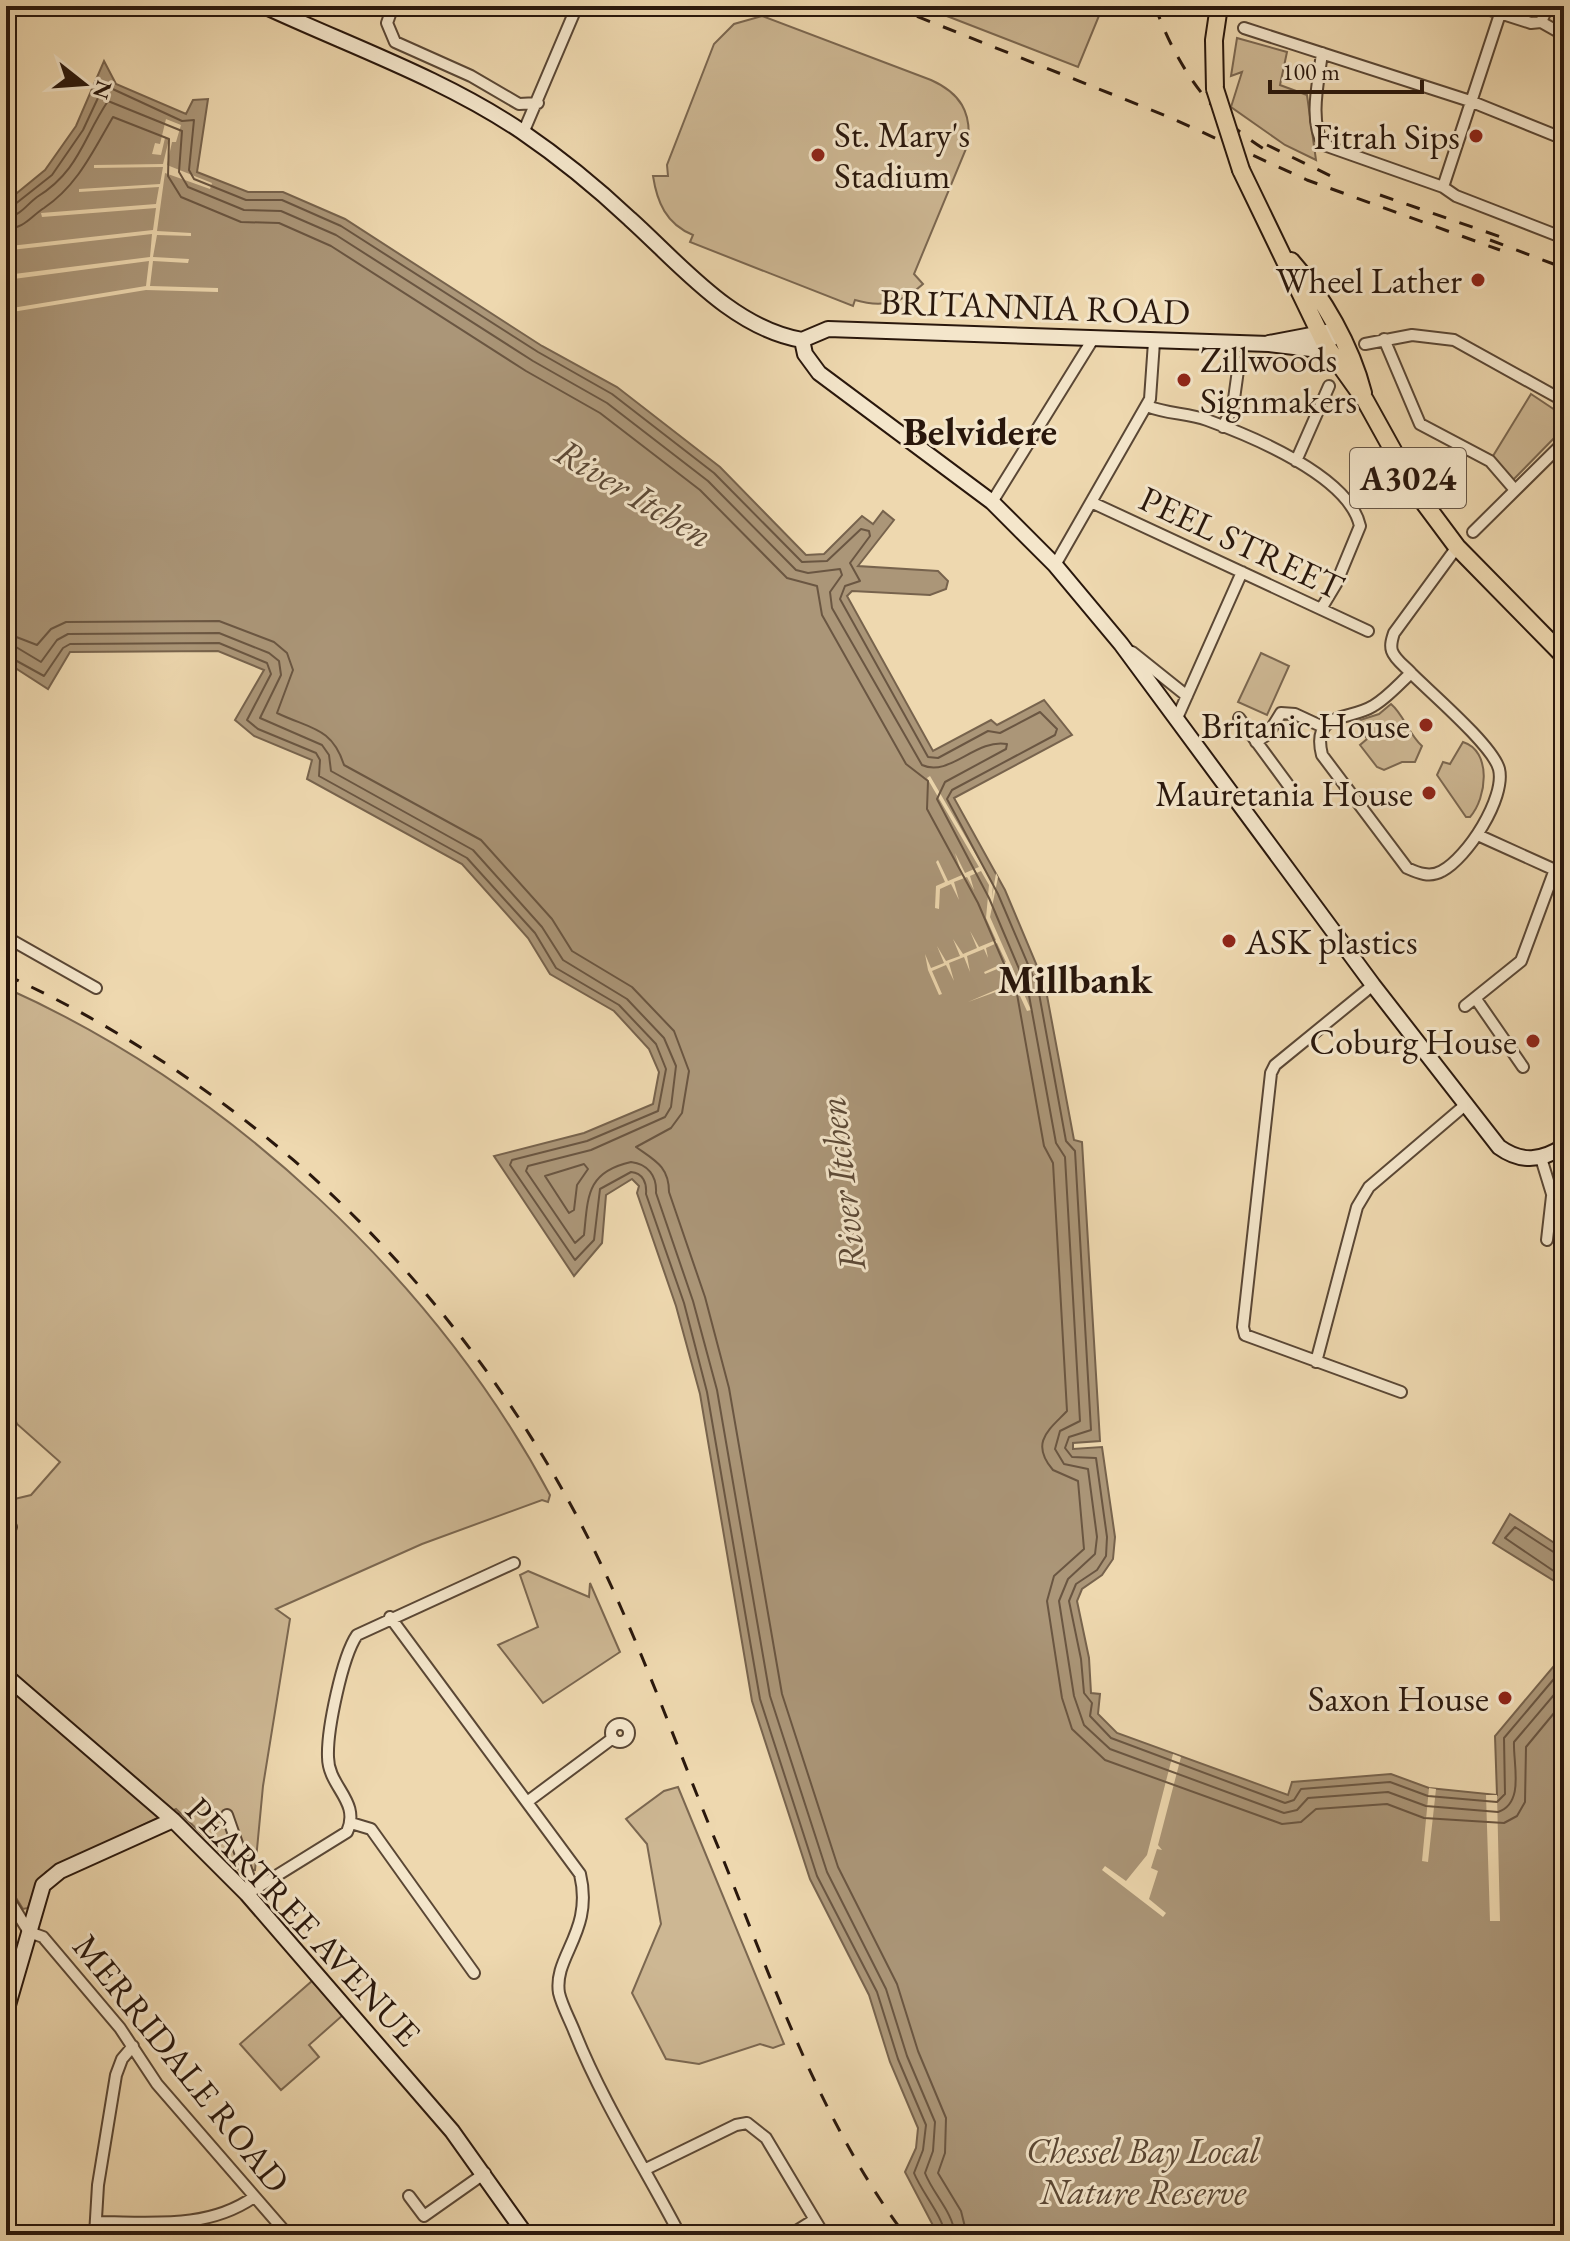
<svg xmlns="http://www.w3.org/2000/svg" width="1570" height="2241" font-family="'EB Garamond',serif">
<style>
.green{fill:#cdb793;stroke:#7b6750;stroke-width:2}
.water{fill:#ab9678;stroke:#77634d;stroke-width:2}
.pier{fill:#eed8af}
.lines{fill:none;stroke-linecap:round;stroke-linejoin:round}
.shore{stroke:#6a5642;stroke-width:2}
.street-casing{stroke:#5a4735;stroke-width:14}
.secondary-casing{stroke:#29170c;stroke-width:18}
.primary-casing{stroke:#29170c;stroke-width:20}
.street{stroke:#f4e6cb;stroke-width:10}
.secondary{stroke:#f4e6cb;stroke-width:14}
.primary{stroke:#eed8af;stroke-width:16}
.rail{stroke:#29170c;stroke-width:3;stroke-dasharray:14 14;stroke-linecap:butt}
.primary-bridge-casing{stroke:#29170c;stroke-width:20;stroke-linecap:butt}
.primary-bridge{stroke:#eed8af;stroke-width:16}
.poi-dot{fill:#8f2418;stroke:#f4e6cb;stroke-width:3}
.labels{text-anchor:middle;stroke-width:6;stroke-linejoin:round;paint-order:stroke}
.shield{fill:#f4e6cb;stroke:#665545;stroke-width:2}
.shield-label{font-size:34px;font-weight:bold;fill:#29170c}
.poi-label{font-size:36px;fill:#29170c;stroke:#f4e6cb;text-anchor:end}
.street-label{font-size:36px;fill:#29170c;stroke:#f4e6cb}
.park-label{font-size:36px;font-style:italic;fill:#5a4734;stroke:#f4e6cb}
.water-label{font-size:38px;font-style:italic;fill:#5d4a37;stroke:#f4e6cb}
.quarter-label{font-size:40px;font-weight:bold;fill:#29170c;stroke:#f4e6cb}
</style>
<rect width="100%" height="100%" fill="#eed8af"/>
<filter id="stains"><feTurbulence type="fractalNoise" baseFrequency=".0025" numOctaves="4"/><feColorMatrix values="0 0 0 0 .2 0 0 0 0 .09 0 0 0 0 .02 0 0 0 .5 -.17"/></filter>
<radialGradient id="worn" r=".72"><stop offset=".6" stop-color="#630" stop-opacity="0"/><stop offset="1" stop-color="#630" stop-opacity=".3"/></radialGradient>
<path class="green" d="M921,6H1103L1078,67Z
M762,16L931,80C960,93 972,112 968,144L914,274L923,284C903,303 882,308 855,300L853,306L690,242L693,235C666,224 657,202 653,176H668L667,165L714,44L734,24Z
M1237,38L1287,52L1280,85L1307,95L1316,160L1285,145L1231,107L1242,72L1231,76Z
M1531,394L1564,416V428L1512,481L1493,456Z
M1261,653L1289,666L1267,715L1238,702Z
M1391,704C1404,715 1408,733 1422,746L1415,762H1402L1384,770L1377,767L1360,745L1367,739L1357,721L1379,714Z
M1463,742C1492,751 1487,798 1470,817H1466L1437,775L1443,762L1450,764Z
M6,988C229,1088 435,1280 550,1495L548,1502L542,1500L422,1544L276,1609L290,1619L263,1786L255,1870L241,1872L176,1809L46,1872L36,1884L28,1908L23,1909L6,1882V1501L31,1495L60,1462L17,1424L6,1399Z
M528,1571L589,1597L590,1583L620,1652L543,1703L498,1645L538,1627L520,1575Z
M678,1787L784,2044L773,2048L760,2044L699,2064L666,2059L632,1993L661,1924L647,1844L626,1819L664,1791Z
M312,1981L343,2015L309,2045L319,2057L281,2090L240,2044Z"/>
<path class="water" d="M104,61L116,84L186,114L193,100L208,99L197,172L248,192H283L345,219L542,346L617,387L720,467L806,555L824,554L862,516L873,524L883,511L894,520L858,566L938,571L948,581L946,589L930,595L852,591L847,596L933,751L991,720L997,725L1044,700L1072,735L954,798L1005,890L1045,985L1074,1140L1082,1142L1100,1441L1073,1443V1449L1102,1447L1115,1537L1113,1559L1102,1575L1082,1589L1077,1601L1089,1658L1091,1693L1100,1694L1098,1714L1117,1733L1288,1795L1292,1782L1391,1774L1429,1788L1497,1795L1495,1736L1564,1654V2235H938L905,2172L916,2148L918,2128L890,2062L869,1995L810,1879L752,1701L700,1394L676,1306L637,1193L639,1186L632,1179L606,1195L602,1243L574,1276L494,1156L584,1133L653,1104L659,1072L649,1049L614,1011L550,974L528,938L462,864L307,779L312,760L254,736L235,720L264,670L218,651L70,652L48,689L6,662V202L45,170L76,126Z
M1510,1514L1559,1546L1564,1541V1587L1493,1543Z"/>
<path class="pier" d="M166,119L181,125L176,142H172L167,165L212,183L210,189L165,173L157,231L191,233V236L157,235L153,257L189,259L188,263L153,261L150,286L218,288V292L146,290L6,313V309L146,286L149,261L6,280V275L150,257L152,234L11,250L10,246L153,230L156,208L42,217L41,213L156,204L159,187L79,192V189L160,184L163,167L94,168V165L163,164L169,139L165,138L161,155L152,154L155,143L160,144Z
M930,776L993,884L992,898L996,873L998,877L990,917L1031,1010L1027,1011L1015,985L968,1002L1014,982L1007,965L985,974L984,972L1006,962L997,943L986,948L988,958L984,949L967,956L970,972L964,957L949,963L954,981L946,965L932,971L942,994L939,995L928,970L925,954L931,968L944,963L937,946L946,961L960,956L953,939L963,954L977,948L970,931L979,947L996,940L986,918L989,885L981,871L970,876L974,890L967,877L954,882L959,900L951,884L940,889L939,909L935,908L936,886L945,882L936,862L938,860L948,881L962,875L955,853L965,873L979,867L927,778Z
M1173,1754L1181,1757L1158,1845L1162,1850L1157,1849L1151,1868L1158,1871L1149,1899L1166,1913L1163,1917L1102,1870L1105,1866L1126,1881L1147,1855Z
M1429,1788L1436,1789L1428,1862L1422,1861Z
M1486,1795H1497L1500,1921H1490Z"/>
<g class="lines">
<path class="shore" d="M6,207L14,205L52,175L83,130L104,85L182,121L194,120L189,170L194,179L246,200H282L341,226L538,352L612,394L714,473L802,562L827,561L861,529L869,531L870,536L850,563L860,581L845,586L840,599L928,757L938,758L988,731L1000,733L1040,712L1057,729L1055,735L952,790L947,799L998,894L1038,988L1066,1141L1075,1151L1091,1430L1069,1437L1065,1448L1072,1457L1096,1458L1107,1537L1106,1556L1097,1570L1076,1584L1069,1601L1081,1659L1084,1693L1092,1703L1090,1716L1111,1738L1285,1803L1294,1800L1301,1789L1390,1782L1428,1796L1497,1802L1505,1794L1504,1738L1564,1667
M6,217C21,216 26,205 37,197C79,171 83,138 108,101L182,131L179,172L188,187L244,210L281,211L336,235L533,361L607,403L708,481L796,570L808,573L840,569L842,575L830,592L832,608L922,765C949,778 976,738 1007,744L1006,749L945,782L937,799L989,898L1028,990L1056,1143L1065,1157L1080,1421L1060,1431L1055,1449L1064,1464L1088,1469L1097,1537L1095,1554L1068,1579L1059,1601L1074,1696L1084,1725L1110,1749L1284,1813L1297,1810L1308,1798L1388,1792L1426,1806L1498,1812C1525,1803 1513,1764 1514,1742L1564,1683
M6,229C25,228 30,217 44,208C78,185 93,151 113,117L169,139L168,176L181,197L241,222L279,223L331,246L526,371L600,413L700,490L787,578L817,586L822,615L906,764L928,781L927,809L978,903L1017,994L1044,1146L1053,1163L1067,1411C1050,1429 1029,1442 1053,1470L1078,1481L1084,1549L1054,1576L1047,1601L1062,1698L1072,1729L1105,1760L1282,1824L1301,1822L1316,1809L1387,1804L1424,1818L1504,1823L1517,1816L1525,1802L1526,1747L1564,1701
M6,633L37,645L51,629L66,622L219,621L274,642L287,653L293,670L277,713C310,729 332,727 344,765L481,840L552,919L572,951L632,987L674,1031L689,1071L682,1113L671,1128L636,1147C654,1160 669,1166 669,1192L705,1297L729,1388L782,1694L838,1867L897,1984L918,2051L946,2118L945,2153L938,2173L961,2211L967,2235
M6,645L16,647L41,662L57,640L68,634L219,633L269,653L279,661L281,675L260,718L322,745L329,755L331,771L473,850L542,927L563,960L627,999L664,1038L676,1066L671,1107L665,1117L591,1150L528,1166L526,1171L575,1243L584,1235C588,1197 586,1172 631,1162C648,1164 657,1176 656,1193L693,1301L717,1390L770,1696L827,1872L886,1989L907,2056L935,2122L933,2151L925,2173C933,2194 953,2212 955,2235
M6,655L44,676L63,648L70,644L219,643L267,663L271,674L247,720L258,729L316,753L320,760L319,776L467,858L535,933L556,968L619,1005L656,1044L666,1069L658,1111L587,1141L512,1160L510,1165L575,1260L594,1240L600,1189L631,1172C643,1173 647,1183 646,1194L684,1303L707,1392L760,1699L817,1876L877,1992L898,2059L926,2125L923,2150L914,2173C922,2193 943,2216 945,2235
M584,1164L588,1169L577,1185L574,1210L569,1213L545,1176Z
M1564,1552L1555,1553L1515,1527L1505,1538L1564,1578"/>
<defs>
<path id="street" d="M393,6L387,23L395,42L471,76L519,104L538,103
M1478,6L1531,23L1541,22L1564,35
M6,17L17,6
M1541,22L1548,6
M1244,28L1470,101L1564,139
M1322,53C1319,79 1308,122 1324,145L1443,187L1456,196L1564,238
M523,133L577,6
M1443,187L1500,14
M1384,339L1420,424L1490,461L1515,490
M1365,344L1412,335L1454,340L1564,401
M1147,406C1167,414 1187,413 1207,420C1251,436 1349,476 1360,526L1336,584L1321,609
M1223,427L1233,406L1239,363
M1296,461L1329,386
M992,502L1093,339
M1093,503L1368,631
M1473,532L1564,442
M1055,565L1150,399L1154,342
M1132,652L1187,696
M1411,673C1399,684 1387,698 1373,706C1349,721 1311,711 1322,755L1407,868C1418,873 1430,878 1442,871C1467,858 1506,798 1499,769C1493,746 1431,693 1412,674C1406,667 1395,660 1392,651C1390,645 1392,639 1394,633L1457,547
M1177,718L1242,572
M1239,718L1289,786
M1256,742L1268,734L1281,713L1295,714L1323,727
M1480,836L1564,874
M6,937L96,988
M1373,985L1275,1065L1271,1073L1243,1327L1245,1335L1401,1392
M1476,999L1523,1067
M1465,1006L1521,961L1554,872
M1541,1158L1552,1194L1564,1206
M1547,1240L1552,1196
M1316,1362L1357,1207L1369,1187L1464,1106
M6,1521L11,1527
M390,1617L580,1874C594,1932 553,1956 559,1993C562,2006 570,2020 575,2033C603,2103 645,2168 680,2235
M611 1733a9 9 0 1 1 18 0a9 9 0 1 1-18 0Z
M527,1802L613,1738
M227,1815L253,1889
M351,1823L371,1829L474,1973
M247,1894L347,1832C361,1801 328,1787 328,1757C327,1730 342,1657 357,1635L514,1563
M6,1895L29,1932L43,1937L120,2028L157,2084L288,2235
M646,2169L736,2125L747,2123L766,2138L824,2235
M409,2196L424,2216L485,2173
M96,2222C150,2222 207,2230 254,2197
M95,2235L98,2185L116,2075L122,2059L133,2046
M790,2235L814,2220"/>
<path id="secondary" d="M264,6C350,46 442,78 521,131C559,157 596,187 630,219C680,264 732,328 802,340
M802,340L805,354L819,373L992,502L1055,565L1121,644L1373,985L1499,1147C1521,1163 1542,1161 1564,1146
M802,340L828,329L1269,344L1311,349L1331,339
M1269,343L1327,332
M6,1676L173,1820L247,1894L452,2131L526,2235
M6,2012L43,1885L60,1871L173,1820"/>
<path id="primary" d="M1215,89L1214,40L1219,6
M1241,170L1325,344L1365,400L1416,492L1457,547L1564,656
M1291,261C1323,297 1351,346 1363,393"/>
</defs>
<use href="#street" class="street-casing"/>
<use href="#secondary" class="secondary-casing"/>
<use href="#primary" class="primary-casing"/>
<use href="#street" class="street"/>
<use href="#secondary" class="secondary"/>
<use href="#primary" class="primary"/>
<path class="rail" d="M891,6L1169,117L1307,180L1500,250
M1155,6C1178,70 1214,121 1274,155
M1267,145L1335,178
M1380,195L1501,237
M1490,240L1564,268
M6,975C248,1086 446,1274 573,1509C632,1618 673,1739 721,1854C774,1985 820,2121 905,2235"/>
<defs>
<path id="primary-bridge" d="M1215,89L1241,170"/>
</defs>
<use href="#primary-bridge" class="primary-bridge-casing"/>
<use href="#primary-bridge" class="primary-bridge"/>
</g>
<g class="poi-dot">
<circle cx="1476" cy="136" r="8"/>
<circle cx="818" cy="155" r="8"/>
<circle cx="1478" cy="280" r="8"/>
<circle cx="1184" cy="380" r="8"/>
<circle cx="1426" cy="725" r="8"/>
<circle cx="1429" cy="793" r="8"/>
<circle cx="1229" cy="941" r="8"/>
<circle cx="1533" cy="1041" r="8"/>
<circle cx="1505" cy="1698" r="8"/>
</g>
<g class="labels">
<rect class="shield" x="1350" y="448" width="116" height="60" rx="6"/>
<g class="shield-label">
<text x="1408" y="490">A3024</text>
</g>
<g class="poi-label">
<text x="834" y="147" text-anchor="start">St. Mary's<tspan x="834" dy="41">Stadium</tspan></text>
<text x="1460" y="149">Fitrah Sips</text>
<text x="1462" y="293">Wheel Lather</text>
<text x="1200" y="372" text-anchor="start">Zillwoods<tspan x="1200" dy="41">Signmakers</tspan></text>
<text x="1410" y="738">Britanic House</text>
<text x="1413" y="806">Mauretania House</text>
<text x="1245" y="954" text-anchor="start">ASK plastics</text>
<text x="1517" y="1054">Coburg House</text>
<text x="1489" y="1711">Saxon House</text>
</g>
<g class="street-label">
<text transform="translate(1035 306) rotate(2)" y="13">BRITANNIA ROAD</text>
<text transform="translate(1242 542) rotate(25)" y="13">PEEL STREET</text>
<text transform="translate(304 1921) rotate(47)" y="13">PEARTREE AVENUE</text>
<text transform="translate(182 2063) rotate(51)" y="13">MERRIDALE ROAD</text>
</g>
<g class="park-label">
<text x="1143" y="2163">Chessel Bay Local<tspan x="1143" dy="41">Nature Reserve</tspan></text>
</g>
<g class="water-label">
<text transform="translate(634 493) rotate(31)" y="13">River Itchen</text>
<text transform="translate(842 1184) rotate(-97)" y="13">River Itchen</text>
</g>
<g class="quarter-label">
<text x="980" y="445">Belvidere</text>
<text x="1075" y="993">Millbank</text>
</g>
</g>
<rect width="1570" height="2241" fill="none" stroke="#eed8af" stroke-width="32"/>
<rect x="8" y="8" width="1554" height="2225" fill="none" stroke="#29170c" stroke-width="4"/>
<rect x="16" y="16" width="1538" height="2209" fill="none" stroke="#29170c" stroke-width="2"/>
<g transform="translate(84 84) rotate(107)" stroke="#f4e6cb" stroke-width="6" paint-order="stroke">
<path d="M0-6L14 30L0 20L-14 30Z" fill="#29170c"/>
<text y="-12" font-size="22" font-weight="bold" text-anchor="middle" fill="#29170c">N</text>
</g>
<path d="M1270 80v12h152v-12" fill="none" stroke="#29170c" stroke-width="4"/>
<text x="1282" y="80" font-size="24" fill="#29170c" stroke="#f4e6cb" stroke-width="6" paint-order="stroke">100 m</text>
<rect width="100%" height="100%" filter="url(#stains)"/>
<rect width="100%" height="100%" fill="url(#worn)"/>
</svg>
